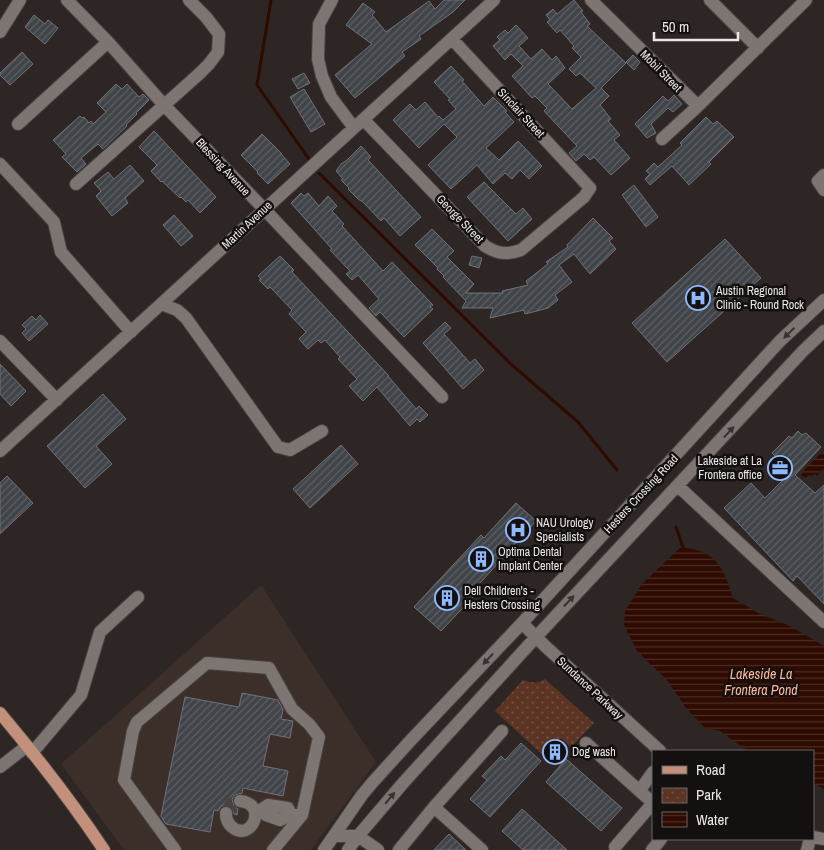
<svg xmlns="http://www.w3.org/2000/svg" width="824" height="850" font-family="'Archivo Narrow',sans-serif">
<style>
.built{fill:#3c2f2a}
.park{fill:url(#park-dots)}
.water{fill:url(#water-rules)}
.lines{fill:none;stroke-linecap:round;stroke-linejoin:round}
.stream{stroke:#2e0a00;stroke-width:3}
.building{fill:url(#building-hatch);stroke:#6e7278}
.minor-tunnel{stroke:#4a4341;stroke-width:12;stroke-dasharray:12 6;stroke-linecap:butt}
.minor-casing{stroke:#484341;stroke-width:14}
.major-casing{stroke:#484341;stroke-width:14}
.minor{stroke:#7c7572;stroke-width:12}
.major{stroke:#c3907c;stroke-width:12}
.oneway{fill:#383332}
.labels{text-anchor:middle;stroke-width:5;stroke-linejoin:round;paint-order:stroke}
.street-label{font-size:12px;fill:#ebe7e5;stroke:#13100f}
.poi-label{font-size:12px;fill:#ebe7e5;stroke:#13100f;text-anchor:start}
.water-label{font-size:14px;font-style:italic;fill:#ffb699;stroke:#13100f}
</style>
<defs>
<pattern id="park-dots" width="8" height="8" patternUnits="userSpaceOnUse" patternTransform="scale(1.25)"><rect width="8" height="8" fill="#5b3424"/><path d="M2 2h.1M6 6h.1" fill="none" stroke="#735144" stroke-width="1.8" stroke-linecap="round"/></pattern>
<pattern id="water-rules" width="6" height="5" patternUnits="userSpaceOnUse" patternTransform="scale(1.25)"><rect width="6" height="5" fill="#2e0a00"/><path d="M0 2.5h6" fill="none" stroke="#4c2e25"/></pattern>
<pattern id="building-hatch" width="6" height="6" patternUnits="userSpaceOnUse" patternTransform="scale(1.25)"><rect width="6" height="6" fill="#404449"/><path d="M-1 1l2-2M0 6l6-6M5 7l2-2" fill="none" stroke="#5c5f63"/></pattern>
</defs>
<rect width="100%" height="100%" fill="#2d2624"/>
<path class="built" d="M261,585L376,762L311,850H124L61,764Z"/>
<path class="park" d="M545,679L594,723L571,747L561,738L544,756L495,711L523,680C531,683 538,684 545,679Z"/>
<path class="water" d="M823,451L824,452V469L817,476L815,474L811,476L809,475L805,479L801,475L804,471V470Z
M681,547C687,548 694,549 700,551C721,558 727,579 733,598L760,614L790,626L824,646V789L813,783V751H748L720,731L705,728L686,708L667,680L637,651L624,625L625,611L642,584Z"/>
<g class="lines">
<path class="stream" d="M271,0L257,85L309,159
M319,173L512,365L578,422L617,470
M676,527L684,550"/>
</g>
<path class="building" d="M444,0H465L453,12L419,36L421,39L402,52L405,56L355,98L335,75L372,44L346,25L363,3L375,12L372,15L386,32L429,1L435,9Z
M574,0L583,11L581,12L590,24L587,26L626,63L601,88L609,96L600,105L611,119L608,121L620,135L614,140L630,158L611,175L594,157L590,160L584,154L576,161L569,153L577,146L544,111L547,108L535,96L532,98L512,76L523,66L511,54L505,60L493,46L500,40L497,37L505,30L508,33L516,25L528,38L519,46L531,59L542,49L552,60L556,56L565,68L548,84L572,109L596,88L580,73L576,76L569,69L581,57L572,48L574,46L560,30L557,33L547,22L550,20L546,15L553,9L557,14Z
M34,15L45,24L48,20L58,28L45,44L25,27Z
M22,52L33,64L10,85L0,75V73Z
M633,55L640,62L634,70L626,62Z
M451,66L464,80L462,81L484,106L493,97L507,111L505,112L514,122L486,148L499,160L518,141L542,166L529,179L520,170L512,179L505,173L493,184L477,165L451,189L428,165L457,137L444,124L419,148L393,120L410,104L416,110L425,102L438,117L439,116L443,120L456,109L448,100L450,99L434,82Z
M304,73L310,83L298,89L292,79Z
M116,84L122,89L127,84L139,97L143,94L149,100L136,113L137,114L126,125L127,126L103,149L98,144L81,158L86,164L77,172L62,157L66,154L53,140L80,116L82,118L84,117L89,123L91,121L93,124L106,112L97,103Z
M304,89L325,124L311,132L290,97Z
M674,95L682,104L673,112L668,108L651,124L656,133L647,138L635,124L663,96L668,101Z
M706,117L713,124L717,121L734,137L709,162L711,164L689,185L672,166L650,185L645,179L650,174L646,171L654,163L658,167L682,145L680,143Z
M154,131L216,197L200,213L188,200L186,202L181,197L180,198L162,181L161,182L151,171L157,165L139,147Z
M262,134L282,154H281L290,164L268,184L257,173L258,172L241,155Z
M361,146L371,157L368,160L421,217L400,236L384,218L381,221L363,202L358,199L348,189L349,188L341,180L343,179L336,171L341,164L347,160Z
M130,165L144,181L125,198L128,203L112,216L96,196L101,191L94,183L108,172L114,179Z
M484,182L516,214L523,208L532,219L508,241L467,197Z
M634,185L658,217L646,227L622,195Z
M301,193L304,196L308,193L319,206L328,196L337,206L332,211L344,224L342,226L383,271L392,262L433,305L430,307L433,309L404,337L380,312L376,316L369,308L379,299L358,275L352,280L346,274L350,271L330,250L332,249L291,203Z
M174,215L193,236L181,246L163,225Z
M593,218L613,238L609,241L616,249L590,274L574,254L559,265L572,282L555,295L558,300L548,308L525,314L524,310L490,318L493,308H462L466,301L443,277L444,276L437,269L438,268L415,245L432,229L454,251L447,257L474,284L466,293H503L502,291L528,285L526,281L548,264L546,262L568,247L567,245Z
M725,239L761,278L667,362L632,323Z
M280,256L294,270L292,272L389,376H388L416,409L419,406L428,415L420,422L417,419L410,426L377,387L363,401L349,386L357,379L338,359L340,357L325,340L321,343L318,340L308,349L299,339L306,332L289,314L292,310L270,287L268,289L259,280L261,279L258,276Z
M472,256L482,258L479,268L469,265Z
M40,315L48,324L29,341L22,333L26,329L22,325L32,316L36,320Z
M445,322L451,328L444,334L470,363L475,359L484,370L463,389L423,343Z
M0,364L26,391L11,406L0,394Z
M103,394L126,419L96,446L112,464L85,488L47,446Z
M798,431L802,435L806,433L821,447L795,475L815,493L824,485V604L797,576L793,581L724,508L751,483L765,498L783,480L771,469L779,460L772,453L789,436L792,438Z
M341,445L358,464L310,508L293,489Z
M7,476L33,503L0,534V483Z
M516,503L536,521L472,592L475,595L441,631L414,607L481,535L484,538Z
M242,693L278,700L283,710L281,719L293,721L290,738L270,734L263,766L288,771L283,796L243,788L242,793L235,795L232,799L234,806L238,809L237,815L234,814L233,809L230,806L226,805L221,806L218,811L214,810L210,832L166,824L161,816L185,697L239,707Z
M521,743L541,761L490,817L470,799L487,780L482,776L501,756L505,760Z
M554,745L561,751L555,758L549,752Z
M566,759L622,808L601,831L546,782Z
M522,809L567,850H523L502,831Z
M449,834L466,850H434Z"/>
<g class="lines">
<path class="minor-tunnel" d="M226,813L231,804L240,801"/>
<defs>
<path id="minor" d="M67,0L108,42L164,105L264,209L442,397
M332,0L319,24L318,59L322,76L331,97L354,128
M591,0L698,106L662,139
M710,0L758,48
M0,32L20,0
M698,106L806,0
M364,120L485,246C498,254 507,255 521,250L584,197L590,188L452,39
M18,124L108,42
M0,164L54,222L61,252L131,332
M824,175L818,181L824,190
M76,184L199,74L209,64L218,52L219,34L206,17L189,0
M161,304L177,310L186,318L278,447L290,450L322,431
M0,341L57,400
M0,451L494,0
M678,486L824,622
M522,623L545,646L660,751
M586,743L653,803
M32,753L81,695L100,632L138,597
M0,767L27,746
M640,790L653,772
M226,813C226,818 227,823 232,827C251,843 269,804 240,801
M291,815L288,808L268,805L262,809L266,815L280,820L291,815H302
M334,836H358L378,850
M813,837L824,839
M615,847L653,803
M175,850L124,780L133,731L137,722L207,663L269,668L292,709L309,724L319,737L302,815L273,850
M324,850L362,795L372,783L411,740L522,623L780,341L824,300
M348,850L358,836L404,782L536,637L803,351L824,331
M399,850L434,807
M482,850L434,807L502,731
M652,850L661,839
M807,850L810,839"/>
<path id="major" d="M0,713C37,757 72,802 104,850"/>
</defs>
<use href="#minor" class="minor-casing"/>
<use href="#major" class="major-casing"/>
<use href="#minor" class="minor"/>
<use href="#major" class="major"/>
</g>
<defs><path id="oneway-solid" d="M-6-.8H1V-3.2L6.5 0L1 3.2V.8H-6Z" transform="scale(1.25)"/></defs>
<g class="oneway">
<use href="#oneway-solid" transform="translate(789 333) rotate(136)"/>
<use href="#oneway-solid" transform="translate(729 432) rotate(-47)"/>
<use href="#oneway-solid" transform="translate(569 601) rotate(-47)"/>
<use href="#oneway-solid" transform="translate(488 659) rotate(133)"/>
<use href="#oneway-solid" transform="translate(390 798) rotate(-50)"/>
</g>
<defs>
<symbol id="hospital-ring" viewBox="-11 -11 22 22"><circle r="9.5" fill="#13100f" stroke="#8eb9fc" stroke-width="1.5"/><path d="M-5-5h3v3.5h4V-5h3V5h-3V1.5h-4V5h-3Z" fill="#8eb9fc"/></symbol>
<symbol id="office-ring" viewBox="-11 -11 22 22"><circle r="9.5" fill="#13100f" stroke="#8eb9fc" stroke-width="1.5"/><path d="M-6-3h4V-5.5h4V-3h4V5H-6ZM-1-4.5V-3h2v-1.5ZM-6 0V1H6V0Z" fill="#8eb9fc"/></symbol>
<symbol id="building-ring" viewBox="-11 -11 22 22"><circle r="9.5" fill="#13100f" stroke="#8eb9fc" stroke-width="1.5"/><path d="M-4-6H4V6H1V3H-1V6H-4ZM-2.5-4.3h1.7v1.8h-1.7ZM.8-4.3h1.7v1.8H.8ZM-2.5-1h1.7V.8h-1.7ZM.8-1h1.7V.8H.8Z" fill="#8eb9fc"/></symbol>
</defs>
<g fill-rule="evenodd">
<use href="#hospital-ring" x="684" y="284" width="28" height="28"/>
<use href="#office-ring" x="766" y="454" width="28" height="28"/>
<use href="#hospital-ring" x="504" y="516" width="28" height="28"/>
<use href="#building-ring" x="467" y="545" width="28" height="28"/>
<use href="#building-ring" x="433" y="584" width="28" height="28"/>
<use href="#building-ring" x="541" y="738" width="28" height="28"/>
</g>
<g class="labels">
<g class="street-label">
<text transform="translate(661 71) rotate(45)" y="4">Mobil Street</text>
<text transform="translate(521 113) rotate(47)" y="4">Sinclair Street</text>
<text transform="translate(223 167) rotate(47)" y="4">Blessing Avenue</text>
<text transform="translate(460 219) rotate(46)" y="4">George Street</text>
<text transform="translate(247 225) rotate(-43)" y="4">Martin Avenue</text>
<text transform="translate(641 494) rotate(-47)" y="4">Hesters Crossing Road</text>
<text transform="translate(590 688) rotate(43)" y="4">Sundance Parkway</text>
</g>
<g class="poi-label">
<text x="716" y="295">Austin Regional<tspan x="716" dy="14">Clinic - Round Rock</tspan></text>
<text x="762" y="465" text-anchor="end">Lakeside at La<tspan x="762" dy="14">Frontera office</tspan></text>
<text x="536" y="527">NAU Urology<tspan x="536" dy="14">Specialists</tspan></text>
<text x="498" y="556">Optima Dental<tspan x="498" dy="14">Implant Center</tspan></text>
<text x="464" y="595">Dell Children's -<tspan x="464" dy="14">Hesters Crossing</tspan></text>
<text x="572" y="756">Dog wash</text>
</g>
<g class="water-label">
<text x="761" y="679">Lakeside La<tspan x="761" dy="16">Frontera Pond</tspan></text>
</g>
</g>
<rect x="652" y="750" width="162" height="90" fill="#13100f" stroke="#696665"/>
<rect x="662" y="766" width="25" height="8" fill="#c3907c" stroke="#696665"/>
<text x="696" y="775" font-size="15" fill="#ebe7e5">Road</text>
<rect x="662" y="788" width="25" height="15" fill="url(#park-dots)" stroke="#696665"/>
<text x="696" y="800" font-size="15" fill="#ebe7e5">Park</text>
<rect x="662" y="812" width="25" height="15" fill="url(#water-rules)" stroke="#696665"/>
<text x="696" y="825" font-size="15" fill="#ebe7e5">Water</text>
<path d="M654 32v8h84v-8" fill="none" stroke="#ebe7e5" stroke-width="2.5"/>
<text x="662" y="32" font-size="15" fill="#ebe7e5" stroke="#13100f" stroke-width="4" paint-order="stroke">50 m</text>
</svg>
